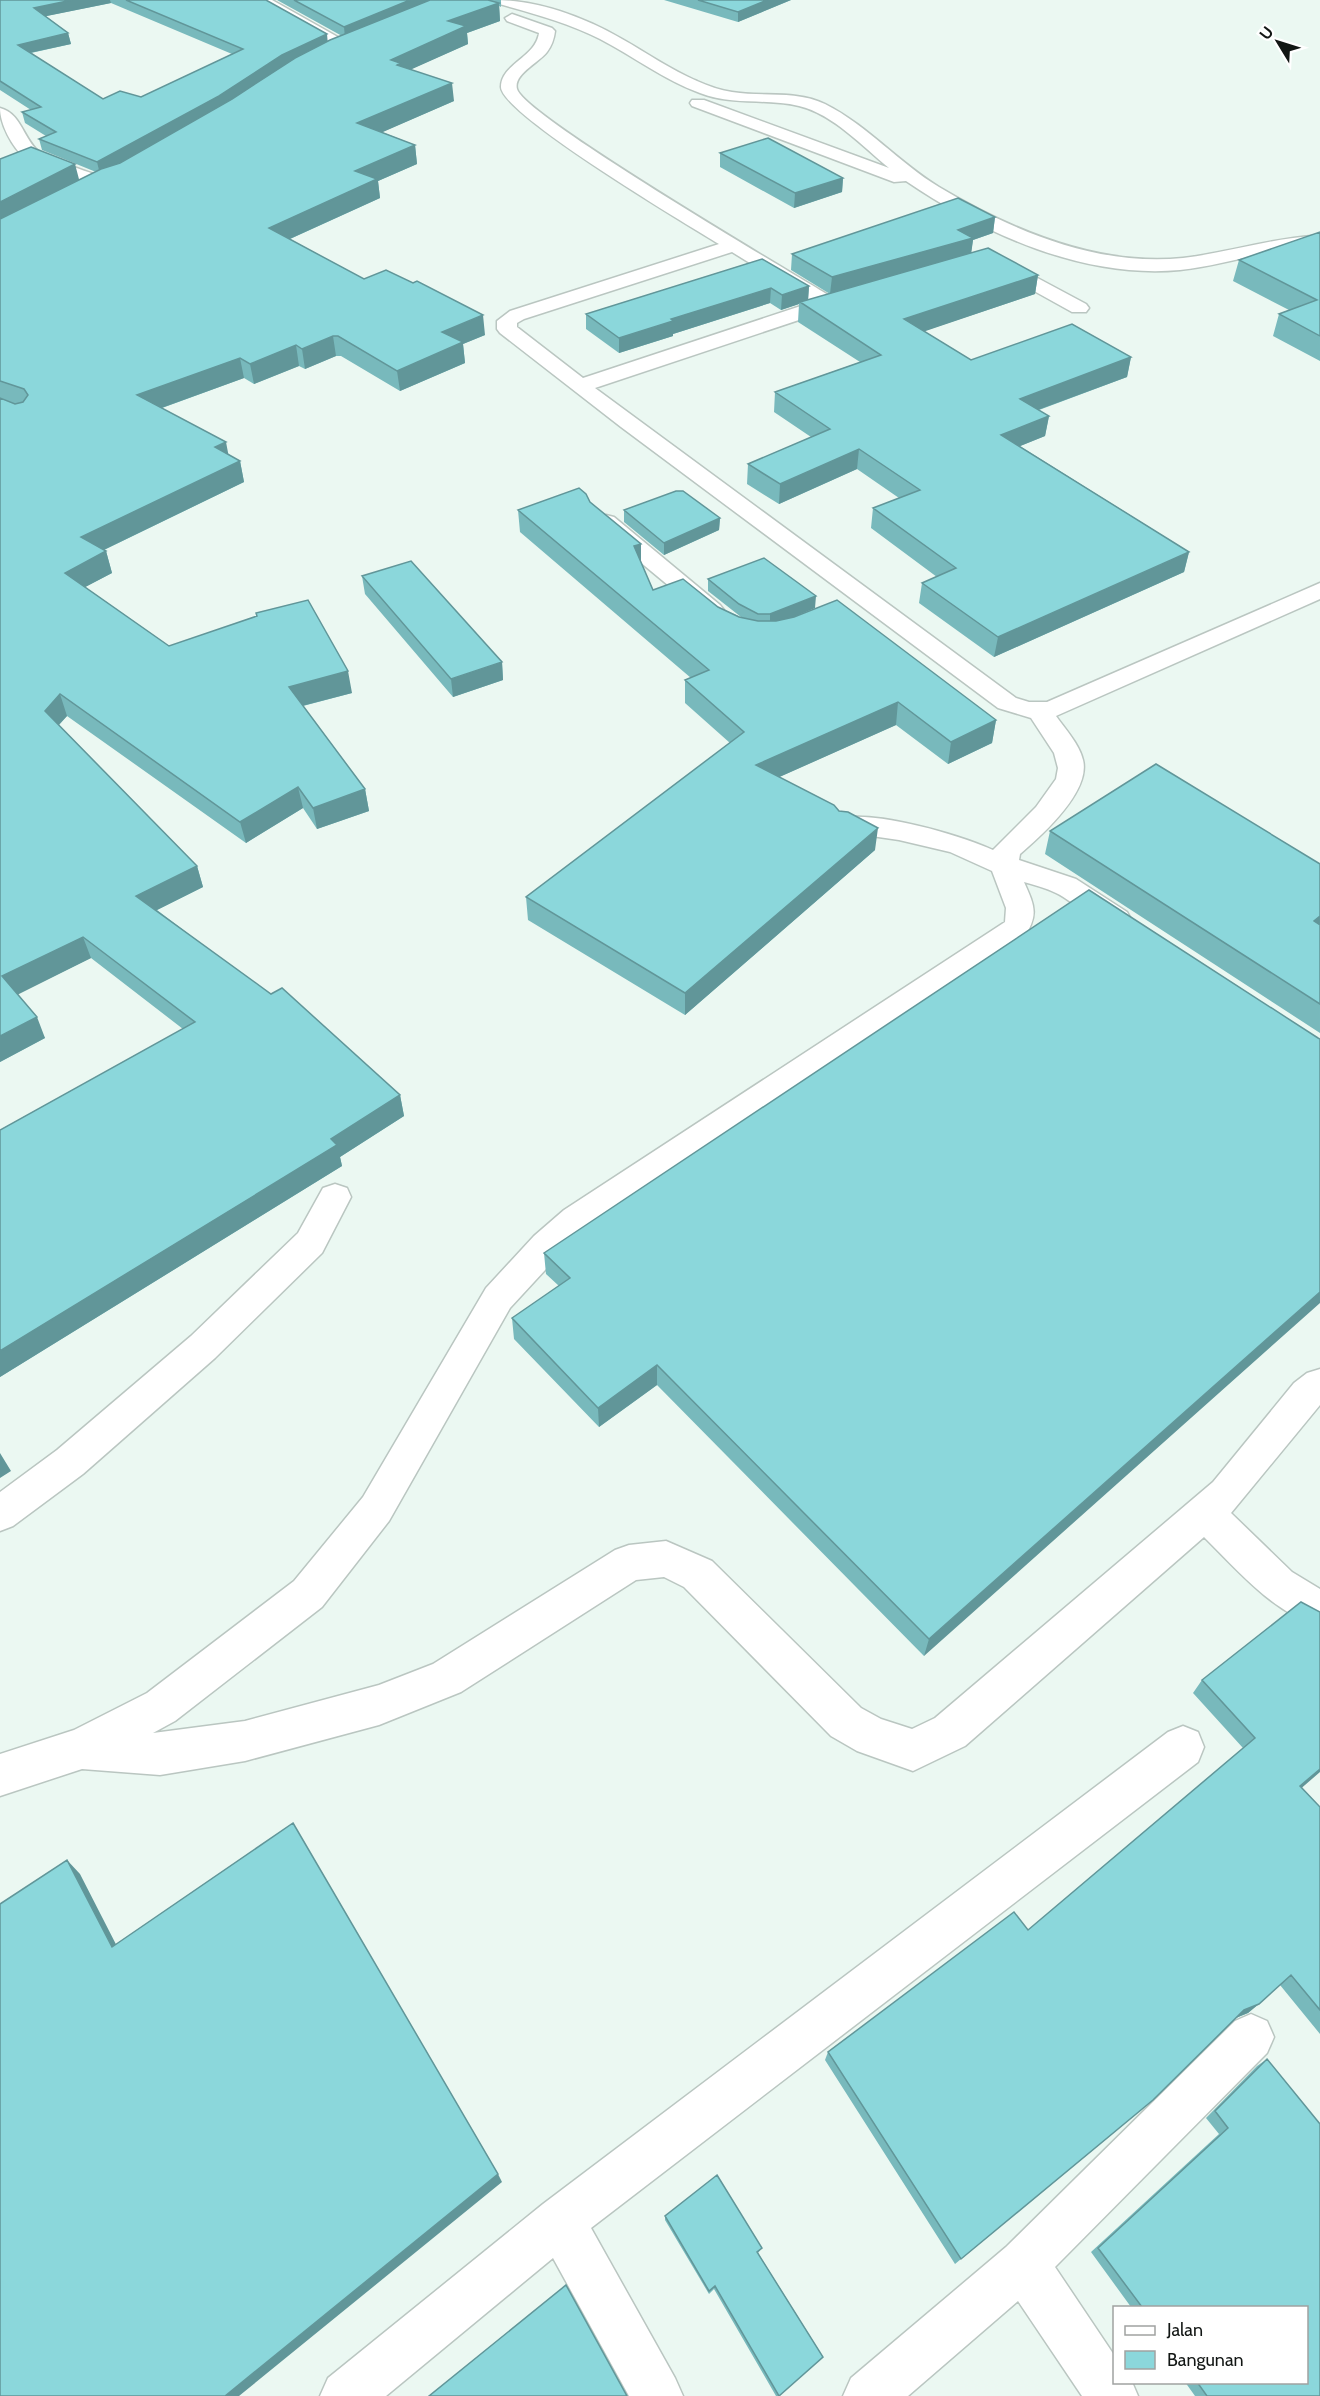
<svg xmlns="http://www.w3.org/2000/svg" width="1320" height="2396" font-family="Cabin,sans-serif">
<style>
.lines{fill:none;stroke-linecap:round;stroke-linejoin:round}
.minor-casing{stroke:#bac6c1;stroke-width:3}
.minor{fill:#fff;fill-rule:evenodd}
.wall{fill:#78b9bc;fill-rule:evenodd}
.shaded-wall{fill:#619699}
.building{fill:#8bd7db;stroke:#619699;stroke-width:1.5}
</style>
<rect width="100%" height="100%" fill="#ebf8f2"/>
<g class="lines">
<defs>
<path id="minor" d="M254,0H272L352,45L349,48H339Z
M494,0C538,0 584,17 622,39C647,53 671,70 697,81C708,86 720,90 732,92C763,97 796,90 825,104C867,125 899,163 939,187C1011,230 1097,267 1183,258C1226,253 1269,239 1312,236L1320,237V247C1273,247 1227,265 1180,270C1084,279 984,234 906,181L894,182L692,106L690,103L692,100H704L889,168C863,147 833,114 799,106C766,98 733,106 700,93C664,80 633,56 600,39C567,22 531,13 496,3Z
M512,14L552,28L555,31C554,39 552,45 547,52C540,62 513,74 517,89C524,116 789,271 830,296L861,287L868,289L871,293L868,297L595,388L1016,698L1029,702H1047L1320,583V599L1056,716C1066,730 1079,744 1083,760C1091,792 1041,836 1020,854L1019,860L1076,879L1127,912L1131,919L1127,926C1101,934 1078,903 1056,893C1046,888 1034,885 1024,882C1035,907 1039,915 1023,939L588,1228L558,1256L510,1308L389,1521L322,1607L175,1721L153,1733L245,1721L379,1685L433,1664L615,1550L629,1545L666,1541L712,1561L861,1708L881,1719L912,1729L935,1718L1213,1482L1294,1383L1307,1373L1320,1369V1405L1231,1513L1292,1572L1320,1589V1628C1270,1609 1241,1574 1204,1537L965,1746L913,1771L857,1751L831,1736L684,1587L664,1577L636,1580L461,1692L379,1725L245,1761L160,1775L82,1769L0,1796V1754L74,1730L147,1693L294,1581L363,1497L486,1288L534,1236L564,1210L1005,922L1006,908L992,871L950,852L899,840L837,831L833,825L837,819C872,809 960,835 993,850L1036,807L1056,779L1058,768L1054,753L1031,718L998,708L621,427L500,333L497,329V321L510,311L719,244C688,225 501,114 501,87C501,64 536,57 539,33L507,21L505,18ZM732,252L813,302L583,378L517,327V323L524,319Z
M0,108C20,113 23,136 36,149C45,159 90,172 105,178L108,182L105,186C95,188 33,165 25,158C12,147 0,124 0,108Z
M998,257L1086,304L1089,308L1086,312H1072L991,267L989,263L991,259Z
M606,515L614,517L720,605L724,610L720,615L712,617L704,615L598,527L595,522L598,517Z
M335,1184L347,1188L351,1197L322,1253L215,1358L83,1474L13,1526L0,1531V1492L57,1450L191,1336L298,1233L323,1188Z
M1183,1726L1198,1732L1204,1747L1198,1762L591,2228L675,2378L683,2396H629L553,2258L386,2396H320L328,2378L543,2204L1168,1732Z
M1251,2014L1267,2021L1274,2037L1267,2053L1055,2267L1114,2355V2382H1132L1138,2396H1082L1018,2301L908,2396H843L851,2378L1006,2247L1235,2021Z"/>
</defs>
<use href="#minor" class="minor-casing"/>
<use href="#minor" class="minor"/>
</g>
<path class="wall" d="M0,0H266L328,41L342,36L277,0H501V7L499,6L500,21L467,33L468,44L411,69L454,101L382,132L415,145L417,164L378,181L380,198L290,239L364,279L485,335L463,344L465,363L400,391L341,356H336L305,369L299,366L254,384L244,378L162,408L228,455L240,461L244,482L104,550L106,551L112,573L85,587L169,646L256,617V613L352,693L303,706L365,789L369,811L317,829L303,808L246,843L67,716L59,725L197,866L203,887L157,910L400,1095L404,1116L340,1157L342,1166L0,1377V1130L183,1029L91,958L17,994L45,1038L0,1062V159L79,180L96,172L42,150L39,139L46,136L25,123L22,112L31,110L0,90ZM111,3L232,54L141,97L103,99L31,53L71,44L68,33L46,16Z
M664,0H791L738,22Z
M720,153L843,178L842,192L794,208L720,167Z
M995,217L993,233L973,240L971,252L1038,275L1035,294L924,331L971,360L1131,357L1127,377L1039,410L1049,416L1045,436L1020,446L1189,552L1184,572L994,657L919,603L922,583L937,577L871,528L873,508L899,498L857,469L779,504L747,484L748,464L811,437L774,412L775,392L860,362L798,322L799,304L781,310L770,303L673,334V336L619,353L586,329V314L762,259L809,286L808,300L830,294L791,270L792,254Z
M1320,232V361L1273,336L1279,314L1289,310L1233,281L1239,260Z
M590,502L641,544V562L653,590L718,607L741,617L708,591V579L815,608L791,618L996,720L992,743L948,764L896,725L779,777L875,850L685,1015L528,920L526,897L730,743L685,703V680L691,678L520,532L518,510Z
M624,510L720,518L719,530L664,555L624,522Z
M362,576L502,662L503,680L453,697L365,594Z
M1050,831L1320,864V1033L1045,854Z
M1318,1038L924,1656L657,1385L599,1427L514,1339L512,1318L559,1286L546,1274L544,1253Z
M1202,1680L1320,1807V2034L1280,1985L1248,2013L1236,2018L1153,2100L955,2264L825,2060L828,2052L1028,1930L1243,1748L1193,1693Z
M1267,2059L1320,2124V2396H1195L1185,2382H1306V2307H1131L1091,2252L1219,2134L1206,2118L1257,2066Z
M665,2216L762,2248L758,2253L823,2357L778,2396H776L714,2289L709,2294L665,2220Z"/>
<path class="shaded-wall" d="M72,0H110L111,3L37,18L34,8Z
M410,0H437L345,38L344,27Z
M767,0H791L738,22V12Z
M499,3L500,21L467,33L468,44L401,74L391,60L448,21Z
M68,33L71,44L20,55L18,45Z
M327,34L328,45L221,107L100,174L97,162L282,55Z
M452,83L454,101L360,142L357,123Z
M415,145L417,164L378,181L380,198L272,247L269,228L355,171Z
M75,164L80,183L0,224V202Z
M843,178L842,192L794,208L795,193Z
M995,217L993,233L973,240L971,255L830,294L832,277L958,230Z
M1038,275L1035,294L902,339L904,319Z
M809,286L808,301L800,302L799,304L781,310L782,295Z
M771,288L770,303L673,334V336L619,353V338L671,319Z
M483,315L485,335L463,344L465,363L400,391L397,371L442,332Z
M333,336L336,356L305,369L302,349Z
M296,345L299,366L254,384L250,364Z
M1131,357L1127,377L1016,418L1020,399Z
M240,358L244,378L142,415L137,395Z
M1049,416L1045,436L998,455L1001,435Z
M226,442L230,463L215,447Z
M859,449L857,469L779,504L780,484Z
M240,461L244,482L87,558L81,537Z
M720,518L719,530L664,555V543Z
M641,544V566L634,546Z
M106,551L112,573L72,594L65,573Z
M1189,552L1184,572L994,657L998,637Z
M816,596L815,608L770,627V614Z
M502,662L503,680L453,697L451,679Z
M348,671L352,693L294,708L289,687Z
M60,694L67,716L52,732L45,711Z
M898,702L896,725L755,788L756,765Z
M996,720L992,743L948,764L951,742Z
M298,787L303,808L246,843L240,822Z
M365,789L369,811L317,829L313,808Z
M878,828L875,850L685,1015V993Z
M197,866L203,887L143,917L136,896Z
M1320,916V932L1314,921Z
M83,937L91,958L11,998L2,976Z
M37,1017L45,1038L0,1062V1036Z
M400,1095L404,1116L340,1157L342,1166L0,1377V1351Z
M1320,1292V1303L924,1656L929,1639Z
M657,1365V1385L599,1427L598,1408Z
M0,1453L11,1471L0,1478Z
M1320,1769V1772L1290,1798L1300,1786Z
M67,1860L80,1874L124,1960L112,1947Z
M1259,2004L1248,2013L1233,2019L1244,2010Z
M498,2174L502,2182L239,2396H225Z"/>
<path class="building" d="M0,0H72L34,8L68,33L18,45L103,99L120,91L141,97L243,49L126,0H266L327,34L282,55L219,96L97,162L39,139L56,132L22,112L41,107L0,81Z
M294,0H410L344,27Z
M430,0H488L499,3L448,21L466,26L391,60L400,63L397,65L452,83L357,123L415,145L355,171L377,179L269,228L364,279L386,270L413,283L417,281L483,315L442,332L463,342L397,371L338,336H333L302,349L296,345L250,364L240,358L137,395L226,442L215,447L240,461L81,537L106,551L65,573L169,646L257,616L256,613L308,600L348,671L289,687L365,789L313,808L298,787L240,822L60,694L45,711L197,866L136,896L271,994L282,988L400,1095L331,1139L337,1145L0,1351V1130L195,1022L83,937L2,976L37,1017L0,1036V398L15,404L23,402L28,395L24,389L0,381V219L101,169L120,163L232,99L295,58L330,40Z
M698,0H767L738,12Z
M768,138L843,178L795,193L720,153Z
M31,147L75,164L0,202V159Z
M958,198L995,217L958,230L973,238L832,277L792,254Z
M1320,232V336L1279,314L1317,300L1239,260Z
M988,248L1038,275L904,319L971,360L1072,324L1131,357L1020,399L1049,416L1001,435L1189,552L998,637L922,583L956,568L873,508L920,490L859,449L780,484L748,464L830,429L775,392L881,355L800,302Z
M762,259L809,286L782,295L771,288L671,319L673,321L619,338L586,314Z
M579,488L586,494L590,502L641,544L634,546L653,590L683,579L718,607L739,617L758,621H776L794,617L837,600L996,720L951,742L898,702L756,765L834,805L839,811L848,812L878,828L685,993L526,897L744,732L685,680L709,670L518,510Z
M676,491H683L720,518L664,543L624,510Z
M764,558L816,596L770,614H758L739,604L708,579Z
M411,561L502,662L451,679L362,576Z
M1156,764L1320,864V916L1314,921L1320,925V1004L1050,831Z
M1089,890L1318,1038L1320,1039V1292L929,1639L657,1365L598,1408L512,1318L570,1278L544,1253Z
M1301,1602L1320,1612V1769L1300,1786L1320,1807V2010L1291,1975L1259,2004L1244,2010L1153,2100L961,2259L828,2052L1014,1912L1028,1930L1255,1738L1202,1680Z
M293,1823L498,2174L225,2396H0V1904L67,1860L112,1947Z
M1267,2059L1320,2124V2396H1207L1197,2382H1306V2307H1142L1098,2248L1228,2128L1215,2111Z
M717,2175L762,2248L757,2252L823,2357L779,2396L715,2286L709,2291L665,2216Z
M566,2285L627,2396H429Z"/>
<rect x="1113" y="2306" width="195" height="78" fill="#ffffff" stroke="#a0a2a1" stroke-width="1.5"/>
<rect x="1125" y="2326" width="30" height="9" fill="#ffffff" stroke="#a0a2a1" stroke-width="1.5"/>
<text x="1167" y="2336" font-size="18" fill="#121614">Jalan</text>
<rect x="1125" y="2351" width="30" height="18" fill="#8bd7db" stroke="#a0a2a1" stroke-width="1.5"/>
<text x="1167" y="2366" font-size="18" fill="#121614">Bangunan</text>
<g transform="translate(1278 42) rotate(308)" stroke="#ffffff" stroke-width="4.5" paint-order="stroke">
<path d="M0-4.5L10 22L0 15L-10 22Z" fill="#121614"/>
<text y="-9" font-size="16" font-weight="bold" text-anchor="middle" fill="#121614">U</text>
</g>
</svg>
